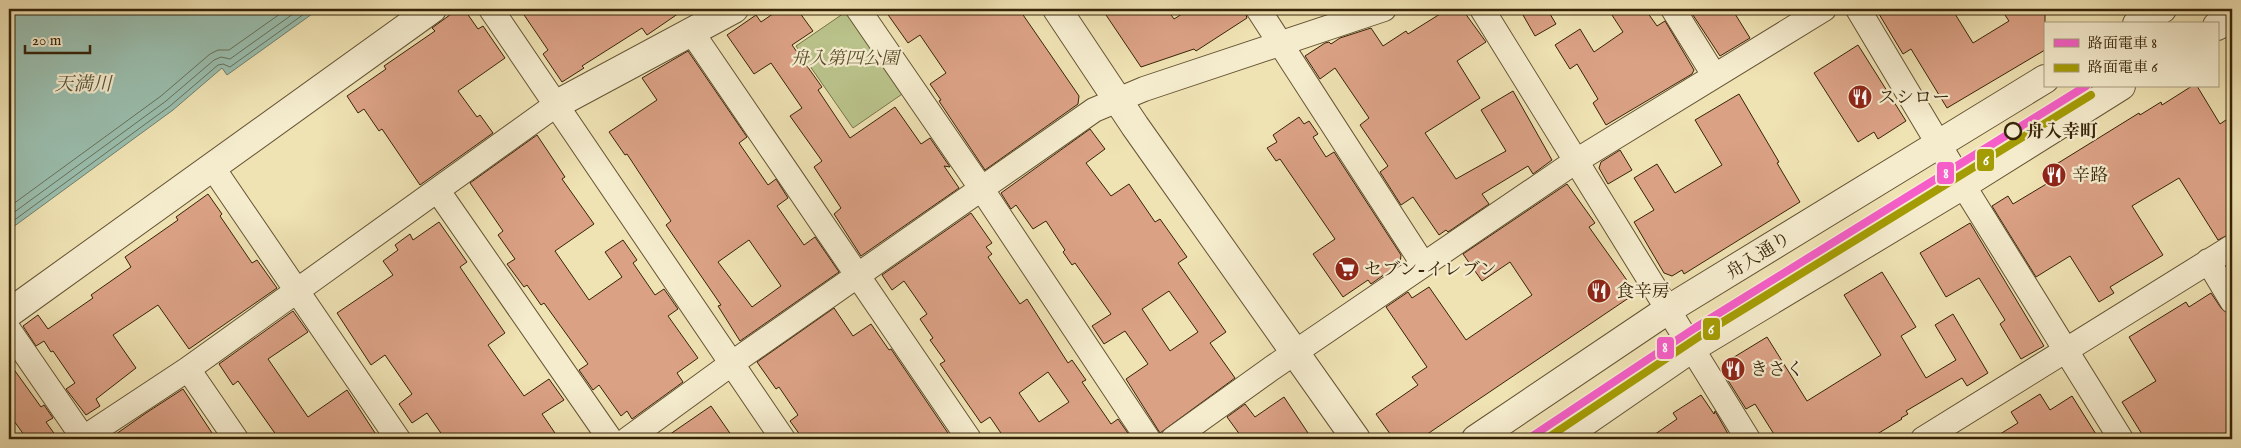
<svg xmlns="http://www.w3.org/2000/svg" width="2241" height="448" font-family="'IM FELL English','Noto Serif JP',serif">
<style>
.green{fill:#bac38b;stroke:#78744a}
.water{fill:#9abeae;stroke:#72806c}
.lines{fill:none;stroke-linecap:round;stroke-linejoin:round}
.shore{stroke:#68715b;stroke-width:1}
.building{fill:#dba185;stroke:#372408;fill-rule:evenodd}
.minor-casing{stroke:#655433;stroke-width:26}
.tertiary-casing{stroke:#655433;stroke-width:30}
.minor{stroke:#f5ecce;stroke-width:24}
.tertiary{stroke:#f5ecce;stroke-width:28}
.tram-1-casing{stroke:#f5ecce;stroke-width:11}
.tram-2-casing{stroke:#f5ecce;stroke-width:11}
.tram-1{stroke:#f55ec8;stroke-width:8}
.tram-2{stroke:#a49c04;stroke-width:8}
.stop-dot{fill:#f5ecce;stroke:#372408;stroke-width:2.5}
.labels{text-anchor:middle;stroke-width:4.5;stroke-linejoin:round;paint-order:stroke}
.park-label{font-size:18px;font-style:italic;fill:#584c29;stroke:#f5ecce}
.poi-label{font-size:18px;fill:#372408;stroke:#f5ecce;text-anchor:start}
.stop-label{font-size:18px;font-weight:bold;fill:#372408;stroke:#f5ecce;text-anchor:start}
.street-label{font-size:18px;fill:#372408;stroke:#f5ecce}
.water-label{font-size:19px;font-style:italic;fill:#55523a;stroke:#f5ecce}
.line-badge{stroke:#f5ecce;stroke-width:2}
.badge-label{font-size:14px;text-anchor:middle;font-weight:bold;fill:#fff}
</style>
<rect width="100%" height="100%" fill="#efe2b3"/>
<filter id="stains"><feTurbulence type="fractalNoise" baseFrequency=".004" numOctaves="4"/><feColorMatrix values="0 0 0 0 .2 0 0 0 0 .09 0 0 0 0 .02 0 0 0 .5 -.17"/></filter>
<radialGradient id="worn" r=".72"><stop offset=".6" stop-color="#630" stop-opacity="0"/><stop offset="1" stop-color="#630" stop-opacity=".3"/></radialGradient>
<path class="green" d="M850,9L908,90L853,128L796,46Z"/>
<path class="water" d="M9,9H319L227,75L222,68L173,110L9,230Z"/>
<g class="lines">
<path class="shore" d="M9,207L161,96L210,54L218,50H229L287,9
M9,216L166,101L214,60L221,57L230,59L300,9
M9,224L170,106L218,65L223,64L230,67L311,9"/>
</g>
<path class="building" d="M458,9H464L478,29L483,26L505,58L458,91L477,117L480,115L493,133L420,185L382,129L379,131L364,109L358,113L347,96L386,69L384,66L435,31L432,28Z
M520,9H685L647,35L642,28L582,66L584,68L562,82L543,54L548,50Z
M780,9H797L813,31L792,45L822,87L818,90L850,138L895,107L921,144L930,138L950,167L944,166L959,188L861,256L834,214L841,208L814,167L822,161L790,116L802,108L771,63L754,74L727,35L756,15L761,22Z
M884,9H1019L1079,96L1078,104L985,170L939,101L941,100L930,84L946,73L920,35L908,43Z
M1102,9H1167L1174,19L1190,9H1244L1247,18L1196,51L1194,49L1141,67Z
M1448,9H1462L1486,42L1457,61L1480,98L1425,133L1456,179L1506,151L1481,110L1513,91L1552,160L1533,174L1528,166L1482,194L1489,204L1448,232L1446,230L1439,235L1413,197L1401,205L1380,172L1388,166L1360,125L1369,118L1335,68L1320,79L1305,56L1325,43L1329,42L1331,44L1340,38L1371,28L1383,46L1406,31L1408,34Z
M1534,9H1547L1556,24L1535,36L1523,15Z
M1608,9H1645L1657,26L1665,21L1694,70L1692,74L1606,125L1593,103L1598,99L1577,64L1570,69L1555,45L1580,29L1594,52L1623,32Z
M1689,9H1732L1750,38L1720,56Z
M1876,9H1952L1973,43L2009,21L2001,9H2045V50L1947,108L1911,49L1903,54Z
M1858,45L1906,121L1878,139L1874,132L1858,142L1814,73Z
M688,51L747,137L739,143L768,185L776,179L788,198L777,206L804,245L815,237L839,272L740,341L718,306L721,305L666,225L671,221L627,154L625,155L609,132L657,100L642,78ZM749,240L781,286L752,307L718,262Z
M2192,86H2197L2220,124L2232,116V233L2218,240L2179,178L2132,206L2163,255L2110,287L2114,293L2099,302L2070,256L2036,277L1992,206L2008,196L2013,204L2048,183L2042,173L2139,113L2140,115L2161,102L2162,105Z
M1739,94L1779,162L1777,163L1800,202L1684,274L1682,270L1672,276L1664,273L1634,222L1654,210L1634,178L1657,164L1675,193L1722,165L1695,120Z
M1299,117L1304,124L1309,121L1318,134L1313,137L1326,157L1334,152L1401,255L1400,264L1392,269L1371,284L1368,280L1343,297L1313,254L1335,239L1280,159L1276,161L1267,148L1277,142L1273,135Z
M1090,129L1105,149L1086,163L1111,196L1129,184L1155,222L1160,219L1187,257L1178,263L1226,332L1210,343L1235,378L1160,433L1126,379L1148,364L1125,331L1104,344L1092,326L1111,314L1075,263L1072,265L1063,252L1065,250L1046,221L1033,229L1016,205L1011,209L1001,193ZM1169,291L1198,332L1170,351L1142,309Z
M537,135L565,177L562,179L594,224L555,251L589,300L622,277L605,252L623,240L637,260L633,263L655,295L664,289L678,309L668,316L698,358L677,373L683,382L632,419L627,411L621,416L599,385L593,390L579,370L588,364L544,303L541,305L527,285L524,287L507,264L515,259L498,235L503,231L470,183Z
M1620,150L1632,170L1608,184L1599,168L1601,162Z
M1567,184L1595,223L1589,227L1636,293L1420,439L1393,438L1376,414L1418,385L1412,377L1427,367L1386,307L1408,292L1412,298L1429,287L1466,340L1532,295L1510,262L1482,281L1463,254Z
M208,194L222,214L220,216L252,263L257,260L277,288L189,349L158,305L113,335L136,368L96,399L100,406L86,415L66,389L75,383L53,351L51,352L44,341L36,346L23,326L38,315L48,329L93,298L91,295L131,267L125,257L178,220L176,217Z
M971,213L992,243L986,247L992,254L988,257L1020,304L1027,299L1068,363L1072,360L1086,380L1082,382L1111,424L1118,419L1132,439H1005L990,417L981,423L940,364L945,361L930,340L933,338L920,319L927,314L904,281L892,290L882,275ZM1048,372L1069,402L1039,422L1019,393Z
M439,222L467,262L460,267L505,333L488,345L524,396L549,379L564,400L542,414L559,439H445L427,413L412,423L399,404L412,394L385,355L371,365L337,313L393,275L383,261L398,250L395,245L410,234L413,240Z
M1970,223L2044,346L2021,359L2000,324L2005,320L1979,278L1946,297L1920,253Z
M1882,272L1916,327L1901,336L1926,378L1956,360L1935,325L1953,314L1988,373L1967,386L1962,378L1906,411L1908,414L1901,418L1902,419L1869,439H1777L1755,404L1746,409L1724,374L1726,362L1767,337L1807,401L1881,355L1844,295Z
M2211,293L2221,308L2232,316V439H2145L2122,402L2156,381L2129,337L2186,302L2189,307Z
M834,308L853,336L871,324L889,350L891,349L952,439H803L790,421L798,415L779,387L776,389L757,362Z
M293,311L308,332L268,359L308,417L347,390L379,439H279L238,381L233,385L219,364Z
M9,354L14,361L10,364L41,407L44,405L53,418L46,422L58,439H27L9,414Z
M183,389L216,439H109L146,413Z
M2040,394L2050,410L2072,396L2099,439H1992L2018,423L2011,412Z
M1701,395L1714,414L1715,411L1731,439H1648L1677,419L1673,413Z
M1284,397L1312,439H1243L1227,417L1245,404L1255,417Z
M711,406L734,439H663Z"/>
<g class="lines">
<defs>
<path id="minor" d="M491,9L783,439
M858,9L981,188L1148,439
M1258,9L1423,264
M1482,9L1748,439
M1673,9L1714,75
M1858,9L1963,185L2121,439
M691,31L969,439
M213,168L398,439
M438,191L610,439
M2208,261L2232,301
M9,330L84,439
M188,369L236,439
M82,439L188,369L557,104
M628,439L731,364L1094,110L1144,89L1384,9
M1173,439L1272,368L1576,161L1824,9
M1923,439L2232,247"/>
<path id="tertiary" d="M1057,9L1135,126L1356,439
M2137,24L2162,9
M2217,26L2232,16
M557,104L734,9
M9,313L432,9
M1476,439L1669,309L2045,79
M1560,439L1692,348L1963,185L2121,86"/>
</defs>
<use href="#minor" class="minor-casing"/>
<use href="#tertiary" class="tertiary-casing"/>
<use href="#minor" class="minor"/>
<use href="#tertiary" class="tertiary"/>
<defs>
<path id="tram-1" d="M1528,439L1695,328L2086,86"/>
<path id="tram-2" d="M1546,439L1700,336L2091,95"/>
</defs>
<use href="#tram-1" class="tram-1-casing"/>
<use href="#tram-2" class="tram-2-casing"/>
<use href="#tram-1" class="tram-1"/>
<use href="#tram-2" class="tram-2"/>
</g>
<defs>
<symbol id="restaurant-disc" viewBox="-11 -11 22 22"><circle r="9.5" fill="#8f2418" stroke="#f5ecce"/><path d="M-5-6h1v4h1v-4h1v4h1v-4h1v5L-1.5 .5V6h-2V.5L-5-1ZM5-6V6H3V1.5H1.5Q1.5-4 5-6Z" fill="#fff"/></symbol>
<symbol id="supermarket-disc" viewBox="-11 -11 22 22"><circle r="9.5" fill="#8f2418" stroke="#f5ecce"/><path d="M-6-5.5h2.5l.6 2H6L4.5 2H-2.5L-4.4-4H-6ZM-1.5 3.2a1.3 1.3 0 1 0 .1 0ZM3 3.2a1.3 1.3 0 1 0 .1 0Z" fill="#fff"/></symbol>
</defs>
<g fill-rule="evenodd">
<use href="#restaurant-disc" x="1846" y="83" width="28" height="28"/>
<use href="#restaurant-disc" x="2040" y="161" width="28" height="28"/>
<use href="#supermarket-disc" x="1333" y="255" width="28" height="28"/>
<use href="#restaurant-disc" x="1585" y="277" width="28" height="28"/>
<use href="#restaurant-disc" x="1719" y="355" width="28" height="28"/>
</g>
<circle class="stop-dot" cx="2013" cy="131" r="8"/>
<g class="labels">
<g class="park-label">
<text x="845" y="64">舟入第四公園</text>
</g>
<g class="poi-label">
<text x="1878" y="103">スシロー</text>
<text x="2072" y="181">辛路</text>
<text x="1364" y="275">セブン-イレブン</text>
<text x="1616" y="297">食辛房</text>
<text x="1750" y="375">きさく</text>
</g>
<g class="stop-label">
<text x="2026" y="137">舟入幸町</text>
</g>
<g class="street-label">
<text transform="translate(1758 255) rotate(-32)" y="6">舟入通り</text>
</g>
<g class="water-label">
<text x="83" y="90">天満川</text>
</g>
</g>
<g class="line-badge">
<rect x="1976" y="148" width="19" height="24" rx="5" fill="#a49c04"/>
<rect x="1936" y="161" width="19" height="24" rx="5" fill="#f55ec8"/>
<rect x="1702" y="317" width="19" height="24" rx="5" fill="#a49c04"/>
<rect x="1656" y="336" width="19" height="24" rx="5" fill="#f55ec8"/>
</g>
<g class="badge-label">
<text x="1986" y="165">6</text>
<text x="1946" y="178">8</text>
<text x="1711" y="334">6</text>
<text x="1665" y="352">8</text>
</g>
<rect width="2241" height="448" fill="none" stroke="#efe2b3" stroke-width="30"/>
<rect x="10" y="10" width="2221" height="428" fill="none" stroke="#372408" stroke-width="2.5"/>
<rect x="15" y="15" width="2211" height="418" fill="none" stroke="#372408"/>
<rect x="2044" y="22" width="175" height="65" fill="#f5ecce" stroke="#a99c7f"/>
<rect x="2054" y="39" width="25" height="8" fill="#f55ec8" stroke="#a99c7f"/>
<text x="2088" y="48" font-size="15" fill="#372408">路面電車 8</text>
<rect x="2054" y="64" width="25" height="8" fill="#a49c04" stroke="#a99c7f"/>
<text x="2088" y="72" font-size="15" fill="#372408">路面電車 6</text>
<path d="M25 45v8h65v-8" fill="none" stroke="#372408" stroke-width="2.5"/>
<text x="32" y="45" font-size="15" fill="#372408" stroke="#f5ecce" stroke-width="4" paint-order="stroke">20 m</text>
<rect width="100%" height="100%" filter="url(#stains)"/>
<rect width="100%" height="100%" fill="url(#worn)"/>
</svg>
